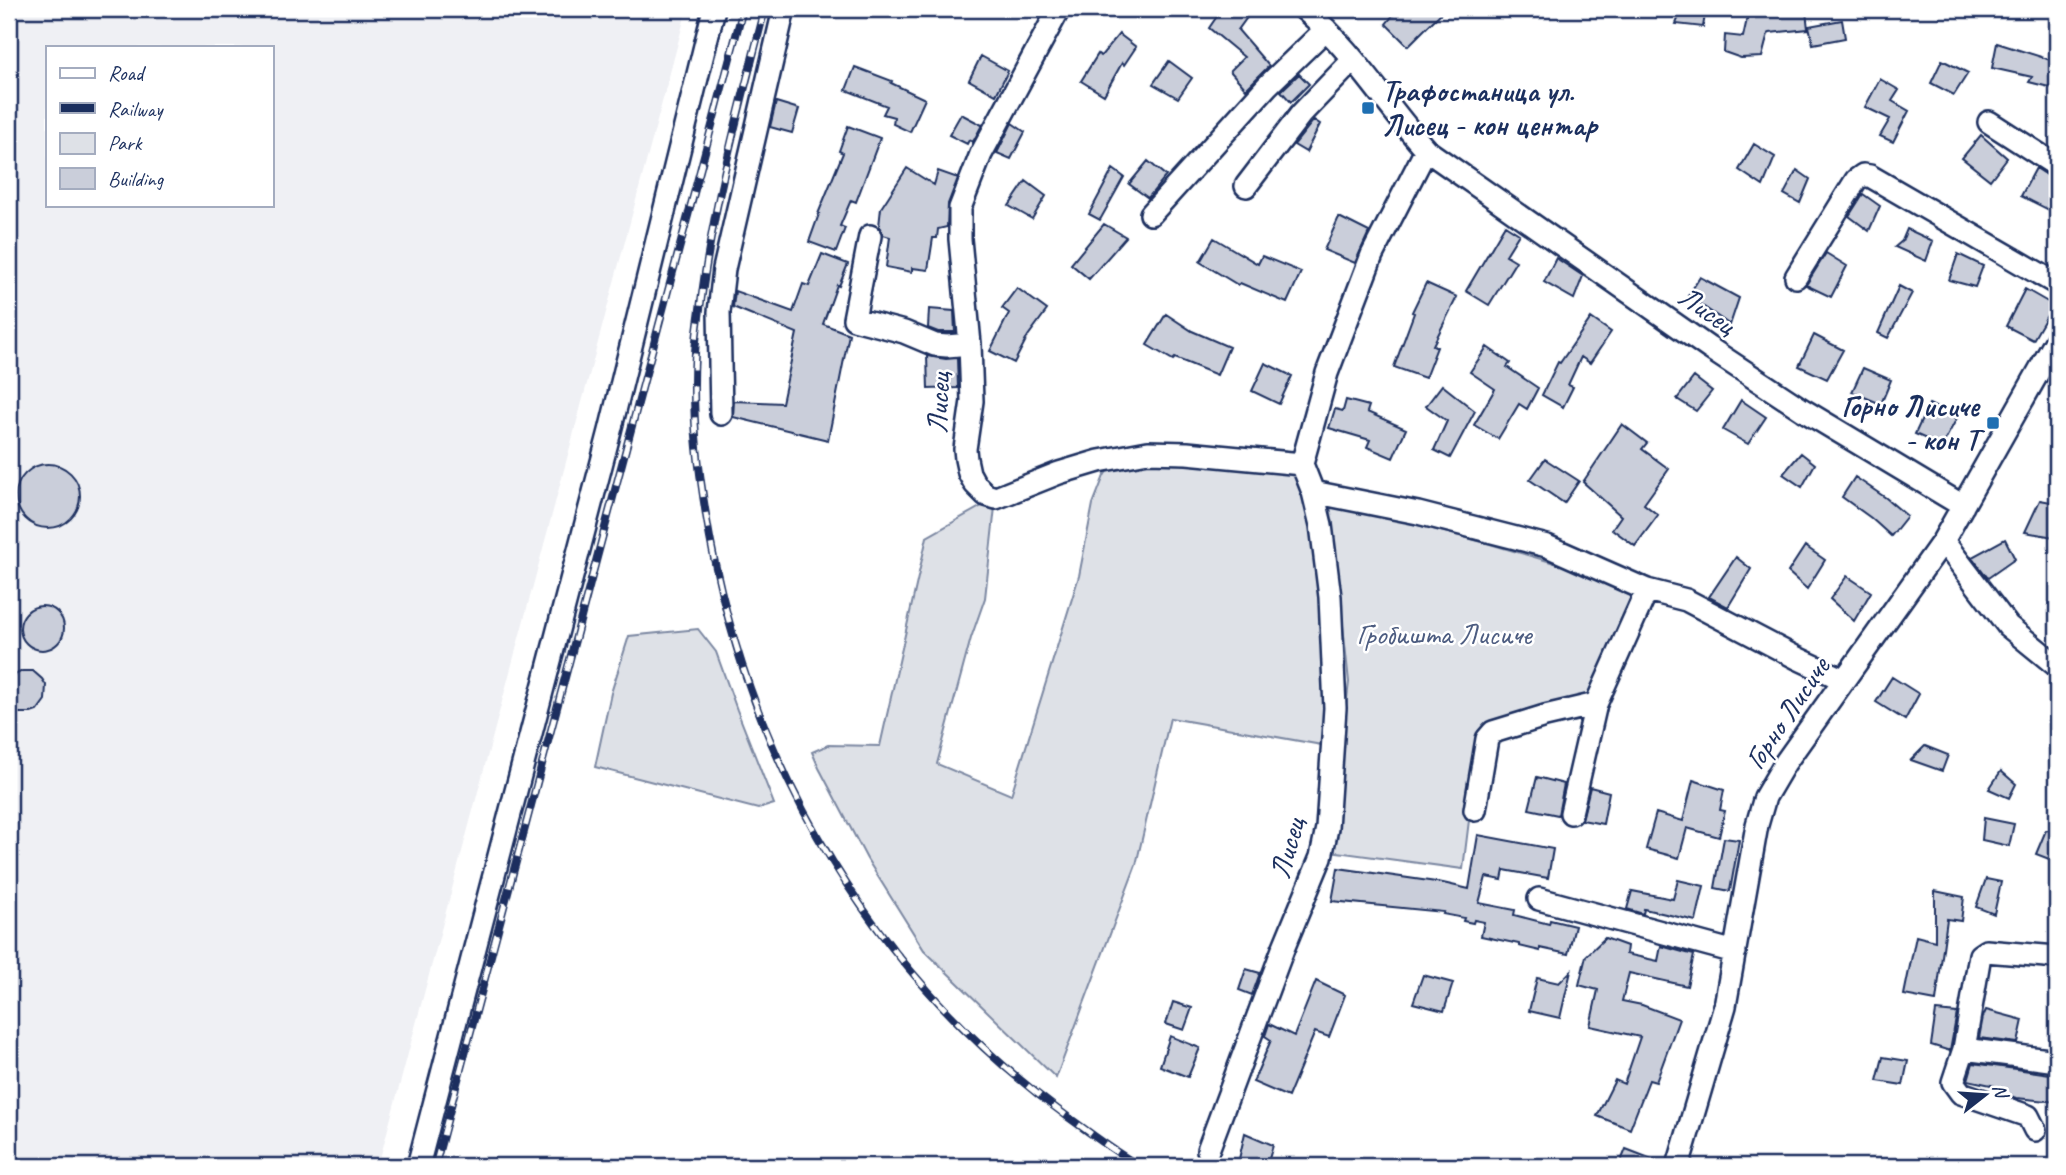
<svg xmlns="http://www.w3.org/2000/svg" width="2066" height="1175" font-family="Caveat,sans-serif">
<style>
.built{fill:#eff0f4;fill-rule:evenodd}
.green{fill:#dee1e7;stroke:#7c88a2;stroke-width:2}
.building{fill:#caceda;stroke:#1b2f5e;stroke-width:2}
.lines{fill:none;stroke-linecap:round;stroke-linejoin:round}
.minor-casing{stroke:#1b2f5e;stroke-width:26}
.minor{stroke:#fff;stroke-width:21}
.rail-casing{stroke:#1b2f5e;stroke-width:8}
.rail{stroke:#fff;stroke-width:5;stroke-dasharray:16;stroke-linecap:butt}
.poi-dot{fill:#1f6fb2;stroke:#fff;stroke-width:2.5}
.labels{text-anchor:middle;stroke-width:5;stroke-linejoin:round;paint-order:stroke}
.poi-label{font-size:30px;font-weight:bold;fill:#1b2f5e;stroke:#fff;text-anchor:start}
.street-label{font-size:30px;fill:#1b2f5e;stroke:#fff}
.park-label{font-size:30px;fill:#4c5c80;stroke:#fff}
</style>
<rect width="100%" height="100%" fill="#fff"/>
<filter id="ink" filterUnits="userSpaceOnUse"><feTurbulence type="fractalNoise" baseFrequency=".0143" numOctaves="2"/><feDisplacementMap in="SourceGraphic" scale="14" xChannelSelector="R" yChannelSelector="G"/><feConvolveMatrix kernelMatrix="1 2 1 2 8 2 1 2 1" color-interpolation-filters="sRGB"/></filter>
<g filter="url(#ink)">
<path class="built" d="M9,9H687L378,1166H9ZM47,47H271V205H47Z"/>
<path class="green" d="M1115,458L1302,464L1313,492L1333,747L1170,718L1136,865L1056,1078L924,950L867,859L819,768L812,752L828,745L880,746L927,537L996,498L985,598L971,638L937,764L1011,795L1079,576L1093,504L1104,476Z
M1330,502L1490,544L1568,567L1631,596L1599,686L1581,701L1490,721L1477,755L1463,869L1329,851L1349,682Z
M698,629L716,652L737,710L774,804L758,809L595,767L611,693L629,636Z"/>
<path class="building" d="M1222,9H1253L1238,30L1269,66L1246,89L1230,71L1244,57L1209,28Z
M1398,9H1445L1408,46L1386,24Z
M1682,9H1706L1703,27L1676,24Z
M1773,9L1772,15L1806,11L1808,29L1770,33L1768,34L1762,57L1741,58L1724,52L1725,35L1743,37L1749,10Z
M1842,20L1845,38L1813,44L1809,26Z
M1119,34L1136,47L1124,65L1122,63L1104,95L1081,81L1098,54L1101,56Z
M1997,43L2057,62V89L2029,82L2032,77L1992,68Z
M981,56L1008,71L996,95L969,80Z
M1942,60L1968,73L1954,95L1931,83Z
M1169,61L1192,78L1178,98L1153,84Z
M855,67L892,81L891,83L925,99L910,132L893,124L894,117L883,114L887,106L846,90Z
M1299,74L1309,84L1291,102L1281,91Z
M1880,79L1899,90L1892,101L1909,111L1893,142L1880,136L1890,119L1865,107Z
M776,102L799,109L792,133L770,127Z
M961,114L982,125L973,142L969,140L967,144L949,135Z
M1314,120L1320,124L1306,152L1294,145Z
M1012,123L1025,132L1011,159L997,153Z
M848,126L880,138L856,202L851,200L840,226L845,228L836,252L809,242L819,214H818L843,153L839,151Z
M1981,135L2007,158L1990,180L1962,158Z
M1754,144L1775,157L1763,186L1739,170Z
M1148,161L1166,176L1148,198L1129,184Z
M907,168L934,185L938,171L958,178L948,204L947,227L938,229L937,238H933L928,270L912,268V272L886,267L890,237L883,235L879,226L881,208Z
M2036,168L2050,177L2057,179V214L2021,196Z
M1113,169L1124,177L1100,220L1089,214Z
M1797,170L1810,179L1800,203L1784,194Z
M1026,181L1046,196L1032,219L1009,206Z
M1863,194L1880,206L1869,231L1849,216Z
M1339,217L1369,232L1355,263L1324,250Z
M1104,224L1126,237L1089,279L1071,264Z
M1505,225L1519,234L1506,255L1516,261L1489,305L1466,291Z
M1907,229L1933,241L1926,261L1895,247L1902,241Z
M1214,238L1258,264L1262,256L1301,272L1287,303L1240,283L1238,285L1200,262Z
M1826,253L1847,266L1831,297L1806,285Z
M822,254L848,264L839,286L837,285L823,324L849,334L828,440L733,417L734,401L782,403L797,333L733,307L735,291L793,312L803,284L809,286Z
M1958,254L1983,266L1975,287L1949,280Z
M1556,258L1583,276L1574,299L1544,282Z
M1700,277L1739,298L1730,325L1688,296Z
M1426,283L1457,297L1433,345L1437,347L1425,378L1394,367L1414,313L1412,312Z
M1899,286L1912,293L1888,338L1878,333Z
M1017,288L1047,310L1028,336L1014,363L990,351L1009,313L1002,308Z
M2025,289L2053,305L2033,340L2006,326Z
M929,309L954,311L955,332H938L928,328Z
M1166,314L1192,331L1229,347L1217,375L1175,358L1173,360L1147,345Z
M1591,318L1611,332L1590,363L1581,357L1568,385L1573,387L1563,407L1542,395L1558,362L1560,363Z
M1814,335L1843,350L1827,379L1799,366Z
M1487,347L1510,363L1507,367L1538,388L1527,409L1519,404L1498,439L1474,425L1495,389L1470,372Z
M927,356L946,359L957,358L958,388L928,389Z
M1265,363L1292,376L1279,404L1252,391Z
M1863,368L1891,380L1881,404L1852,392Z
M1694,377L1712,391L1696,411L1677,399Z
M1442,385L1475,411L1450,458L1434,450L1447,421L1426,406Z
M1346,400L1369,406L1367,412L1406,429L1393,458L1367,447L1370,440L1329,428L1335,409L1343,411Z
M1741,400L1766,417L1748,444L1723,430Z
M1929,404L1957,418L1942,446L1915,434Z
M1622,424L1647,443L1642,449L1669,469L1644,504L1658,515L1635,546L1612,529L1621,516L1583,482Z
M1801,453L1815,464L1802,487L1783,474Z
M1545,459L1579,481L1564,503L1530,480Z
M16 496a32 32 0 1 1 64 0a32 32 0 1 1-64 0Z
M1855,477L1886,498L1907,516L1891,536L1871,518L1842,497Z
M2040,500L2057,503V521L2054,537L2025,532Z
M2005,539L2015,559L1988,578L1972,557Z
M1805,546L1825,560L1807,589L1788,572Z
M1736,557L1751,569L1728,607L1709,597Z
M1847,576L1871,592L1854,621L1830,599Z
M20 628a22 22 0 1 1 44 0a22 22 0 1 1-44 0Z
M22,671H33L42,679L46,685L45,700L37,711L31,713H18L9,706V678Z
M1892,677L1919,694L1905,720L1876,702Z
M1925,746L1948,755L1942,771L1911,760Z
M2001,771L2016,784L2009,798L1989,789Z
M1537,777L1564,784L1558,815L1529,809Z
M1693,780L1724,790L1720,810L1725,811L1719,837L1687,828L1679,858L1646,849L1656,813L1683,821Z
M1590,787L1609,792L1603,824L1582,820Z
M1984,818L2014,824L2009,846L1982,840Z
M2046,830L2057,831V862L2036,854Z
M1478,835L1553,849L1548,878L1504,870L1502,880L1486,877L1479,903L1515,910L1514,915L1549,924L1550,920L1575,926L1568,954L1540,948V951L1519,946V944L1481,936L1484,922L1474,920L1473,923L1463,921L1464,918L1443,914L1444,912L1332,901L1338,868L1443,883L1469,889Z
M1724,838L1739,840L1730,891L1715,888Z
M1986,879L2001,882L1994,914L1976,907Z
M1678,880L1704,886L1696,921L1644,909L1643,914L1627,909L1632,891L1673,899Z
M1935,891L1964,897L1961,921L1947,919L1936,1001L1904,995L1916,936L1935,941Z
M1605,938L1627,946L1626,954L1658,961L1661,946L1694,955L1687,986L1629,973L1622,1001L1642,1005L1679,1019L1656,1082L1649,1080L1630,1129L1597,1116L1615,1080L1624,1084L1640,1037L1590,1026L1598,990L1579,985L1586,956Z
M1246,969L1260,973L1252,995L1239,990Z
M1571,971L1560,1018L1529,1011L1537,978L1559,983Z
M1423,975L1453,983L1444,1011L1413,1003Z
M1316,981L1345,995L1329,1037L1315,1032L1288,1097L1253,1082L1271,1040L1265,1036L1269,1024L1294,1036Z
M1173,1002L1192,1008L1184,1030L1166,1024Z
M1986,1010L2023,1020L2018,1043L1979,1038L1983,1017Z
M1936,1011L1957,1013L1950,1051L1931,1045Z
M1170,1036L1200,1048L1188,1077L1160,1066Z
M1883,1057L1908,1061L1903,1085L1877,1081Z
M1973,1063L2057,1075V1102L2016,1098L1999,1092L2000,1087L1968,1080Z
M1245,1133L1273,1145L1267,1166H1259L1239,1159Z
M1626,1149L1665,1164V1166H1619Z"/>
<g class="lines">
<defs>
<path id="minor" d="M1059,9L981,154L960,208V239L970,344L972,401L965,449L966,459L969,473L975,484L986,495L996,498L1059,473L1099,461L1148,452L1187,453L1302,464
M1304,9C1352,49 1385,104 1426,150L1709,348L1803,410L1963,506
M1989,122L2057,166
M1246,186L1301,114L1353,60
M1151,214L1267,86L1326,29
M870,236L854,319L904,332L935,345L947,346L970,344
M1796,277L1856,180L1863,175L1870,176L2057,284
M721,414L719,312L724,269L784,9
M1313,492L1418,513L1547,546L1647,590L1686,600L1797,658L1844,680
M1943,541L2008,626L2057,666
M1475,810L1487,739L1493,732L1545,716L1596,704
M1571,813L1596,704L1647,590
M1539,899L1735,952
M1964,1049L2057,1061
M2035,1130L2028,1116L1961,1093L1953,1082L1964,1049L1980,955L1986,951L2057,957
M1208,1150L1283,949L1321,857L1327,828L1335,708L1330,597L1321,525L1313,492L1302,464L1327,373L1372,255L1426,150
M418,1166L610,431L714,9
M1678,1166L1725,1006L1757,825L1765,797L1785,763L1943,541L2057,339"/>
</defs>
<use href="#minor" class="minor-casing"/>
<use href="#minor" class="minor"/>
<defs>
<path id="rail" d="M765,9C740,106 714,201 701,301C699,318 696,336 695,353C691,416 699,477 710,538C753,771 876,978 1068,1117C1092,1134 1114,1152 1140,1166
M435,1166L743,9"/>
</defs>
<use href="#rail" class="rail-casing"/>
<use href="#rail" class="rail"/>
</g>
</g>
<g class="poi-dot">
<rect x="1361" y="101" width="14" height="14" rx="3.5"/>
<rect x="1986" y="416" width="14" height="14" rx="3.5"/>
</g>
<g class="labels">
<g class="poi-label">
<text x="1382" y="101">Трафостаница ул.<tspan x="1382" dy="34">Лисец - кон центар</tspan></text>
<text x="1979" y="416" text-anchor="end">Горно Лисиче<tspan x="1979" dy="34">- кон Т</tspan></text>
</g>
<g class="street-label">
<text transform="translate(1707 310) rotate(35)" y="10">Лисец</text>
<text transform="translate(938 403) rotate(-87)" y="10">Лисец</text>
<text transform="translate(1787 713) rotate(-56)" y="10">Горно Лисиче</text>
<text transform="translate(1287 848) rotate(-74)" y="10">Лисец</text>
</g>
<g class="park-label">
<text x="1444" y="644">Гробишта Лисиче</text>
</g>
</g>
<rect width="2066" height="1175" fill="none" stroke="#fff" stroke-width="35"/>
<rect x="18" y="18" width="2031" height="1140" fill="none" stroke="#1b2f5e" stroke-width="2.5" filter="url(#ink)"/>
<rect x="46" y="46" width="228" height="161" fill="#ffffff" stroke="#a4acbf" stroke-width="2"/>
<rect x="60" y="68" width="35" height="10" fill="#ffffff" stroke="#a4acbf" stroke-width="2"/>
<text x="108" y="80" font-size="21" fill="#1b2f5e">Road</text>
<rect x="60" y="103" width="35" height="10" fill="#1b2f5e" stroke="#a4acbf" stroke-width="2"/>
<text x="108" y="116" font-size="21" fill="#1b2f5e">Railway</text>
<rect x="60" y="133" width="35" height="21" fill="#dee1e7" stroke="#a4acbf" stroke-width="2"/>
<text x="108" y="150" font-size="21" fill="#1b2f5e">Park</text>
<rect x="60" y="168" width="35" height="21" fill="#caceda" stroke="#a4acbf" stroke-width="2"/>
<text x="108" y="186" font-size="21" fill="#1b2f5e">Building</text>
<g transform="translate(1985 1095) rotate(73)" stroke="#ffffff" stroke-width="5" paint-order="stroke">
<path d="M0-5L12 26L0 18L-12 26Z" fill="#1b2f5e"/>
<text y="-10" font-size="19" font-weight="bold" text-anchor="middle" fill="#1b2f5e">N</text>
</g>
</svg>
